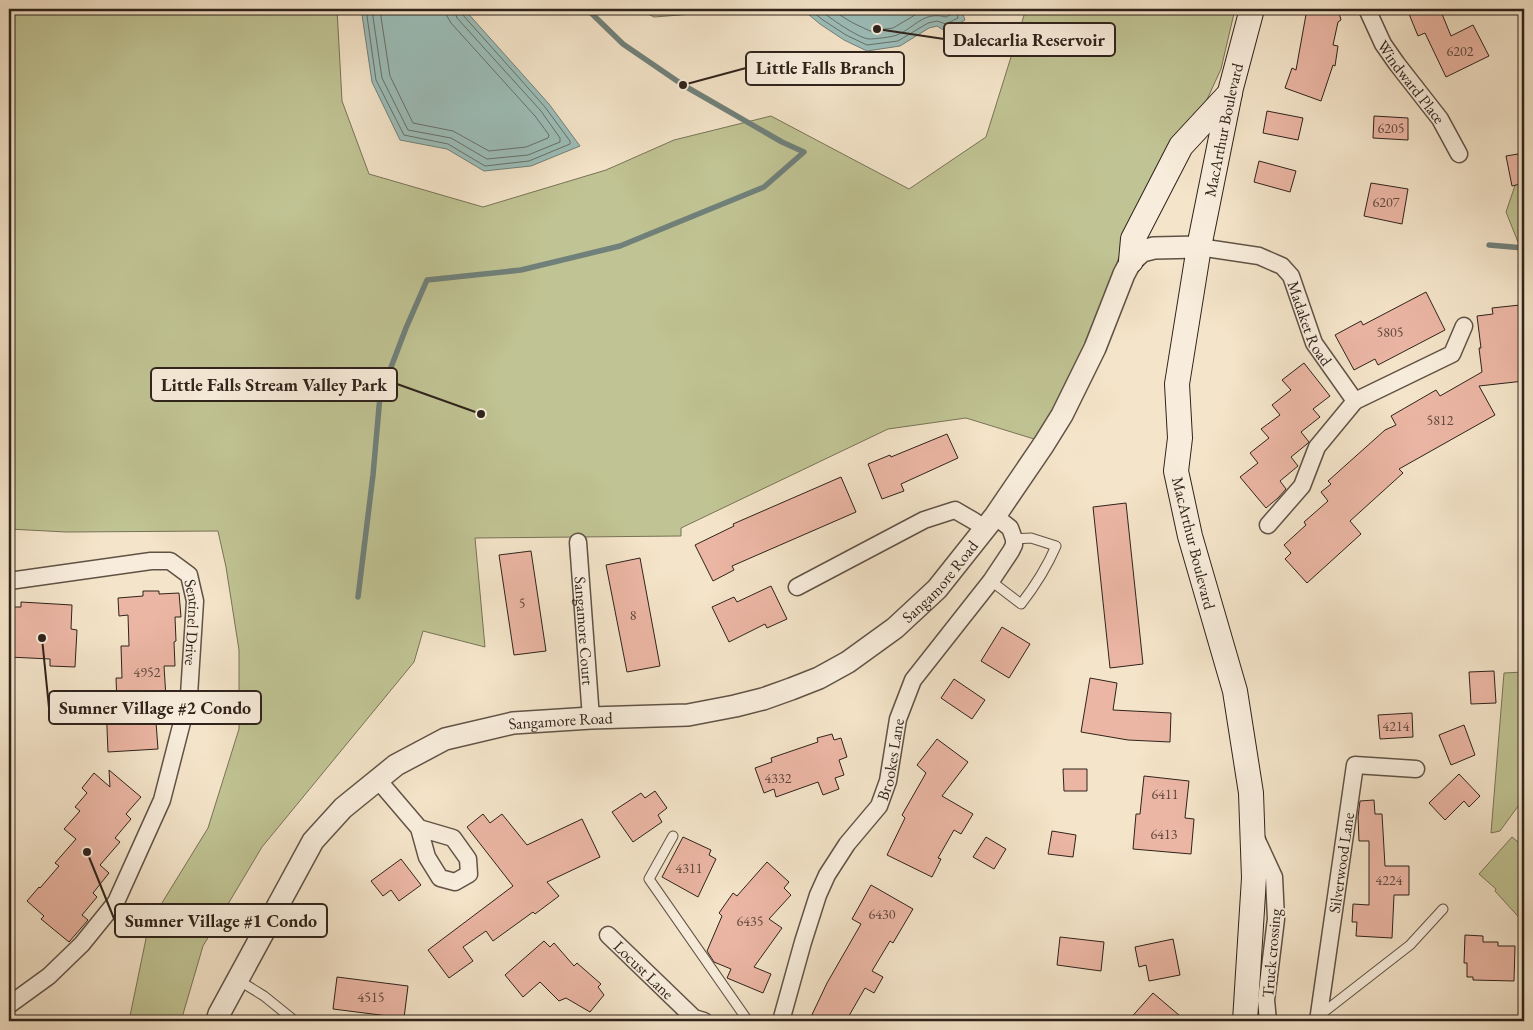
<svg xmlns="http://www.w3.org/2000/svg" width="1533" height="1030" font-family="'EB Garamond',serif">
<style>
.green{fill:#c0c393;stroke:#787357}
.water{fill:#9cbeb9;stroke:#70807a}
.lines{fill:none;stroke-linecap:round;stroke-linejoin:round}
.shore{stroke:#66706a;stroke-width:1}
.stream{stroke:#70807a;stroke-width:5.5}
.building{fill:#ebb6a4;stroke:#2f231b}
.service-casing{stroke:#605346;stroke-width:11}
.minor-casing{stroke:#605346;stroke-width:19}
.tertiary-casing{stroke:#605346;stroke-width:24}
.secondary-casing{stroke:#2f231b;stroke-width:26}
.service{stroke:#f8eddc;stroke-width:9}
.minor{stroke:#f8eddc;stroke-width:16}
.tertiary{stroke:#f8eddc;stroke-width:21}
.secondary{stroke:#f8eddc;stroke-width:24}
.labels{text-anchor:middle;stroke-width:4;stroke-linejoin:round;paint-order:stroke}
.number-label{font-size:14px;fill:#5e483d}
.street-label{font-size:16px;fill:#2f231b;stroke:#f8eddc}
.leader{fill:none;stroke:#2f231b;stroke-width:2}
.callout-dot{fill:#2f231b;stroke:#f8eddc;stroke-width:2}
.callout{fill:#f8eddc;stroke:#2f231b;stroke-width:2}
.callout-label{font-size:18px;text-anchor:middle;font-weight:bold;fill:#2f231b}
</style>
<rect width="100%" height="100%" fill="#f4e4c9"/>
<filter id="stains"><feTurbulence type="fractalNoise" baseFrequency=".004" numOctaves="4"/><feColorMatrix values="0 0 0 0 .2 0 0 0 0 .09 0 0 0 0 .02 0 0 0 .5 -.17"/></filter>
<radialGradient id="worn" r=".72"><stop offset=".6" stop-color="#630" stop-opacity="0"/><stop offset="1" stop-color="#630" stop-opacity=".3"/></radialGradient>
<path class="green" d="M9,9H337L342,101L369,174L483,207L606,170L674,140L771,116L909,189L986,137L1026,9H1235L1221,69L1204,106L1126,238L1090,336L1054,407L1034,439L966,418L888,429L681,528V536L475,538L485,647L423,631L414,662L262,847L203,946L181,1021H131L130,1016L149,924L208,828L239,729V650L226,567L218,531L66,532L9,529Z
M638,9H698L693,14L654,17Z
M1524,159V257L1506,212Z
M1524,672V798L1500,831L1491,833L1504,673Z
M1512,837L1524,847V923L1495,891L1496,889L1479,874Z"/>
<path class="water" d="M364,9H464L549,104L580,146L531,166L484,171L447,149L400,140L372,82L362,15Z
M802,9H961L965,20L945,31L937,26L929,28L900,46L867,51L844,40L820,24Z"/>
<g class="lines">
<path class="shore" d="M368,9L367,16L376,80L404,135L448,144L485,166L529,161L570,144V141L545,107L462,14L460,9
M374,9L373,17L382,78L408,130L451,138L487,159L528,155L560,142V138L541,111L457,18L454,9
M382,9L381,17L390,76L413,123L453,131L489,151L526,147L548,138L549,135L535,116L451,23L447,16L446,9
M809,9L823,20L846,35L867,45L898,41L928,23L937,21L946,24L958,18L956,9
M819,9C828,17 858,38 869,39C875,39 892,37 897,35C916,27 923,11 946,17L950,15V9
M830,9L853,23L870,31L893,28L920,12L929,9"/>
<path class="stream" d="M1489,245L1524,248
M358,597L373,475L380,396L406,328L427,280L521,270L620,246L764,187L804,152L782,142L683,85L623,44L587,9"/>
</g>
<path class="building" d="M1307,9H1338L1341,20L1338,22L1333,45L1338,46L1335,66L1333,65L1321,101L1285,88L1292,68L1296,70Z
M1407,9H1440L1451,36L1473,25L1489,56L1446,77L1425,33L1418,36Z
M1267,111L1303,118L1298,140L1263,133Z
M1374,116L1408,118V140L1373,138Z
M1524,153V183L1512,186L1506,156Z
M1259,161L1296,171L1290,192L1254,182Z
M1371,183L1408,189L1402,224L1364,216Z
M1426,292L1445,330L1378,365L1375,359L1354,370L1335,335L1361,321L1363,325Z
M1520,305L1524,340V381L1479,386L1495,415L1399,469L1403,473L1350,521L1361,534L1307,583L1285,559L1291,553L1284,545L1306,525L1304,522L1328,501L1321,492L1331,484L1328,481L1385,430L1396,425L1391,416L1436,390L1440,396L1482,372L1479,348H1481L1477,316L1493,314L1492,308Z
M1304,363L1330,396L1313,409L1320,417L1301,432L1309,442L1307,444L1291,457L1298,466L1280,481L1286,489L1278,498L1266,508L1240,477L1258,463L1250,453L1269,438L1261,429L1280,415L1272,405L1291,390L1282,380Z
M947,434L958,458L901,484L904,491L882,499L868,464L890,455L891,457Z
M841,477L856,512L732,566L734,570L713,581L695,545L734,526L733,524Z
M1126,503L1143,664L1110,668L1093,507Z
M531,551L546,651L514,655L499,555Z
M640,558L660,666L627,672L606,565Z
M771,586L787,619L767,628L765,624L729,642L712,607L734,597L737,602Z
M143,591H159V594L179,593L181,617H175L176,641L174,642L175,666H164L166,698L162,699L163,722H156L158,749L108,752L106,704L117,703L116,678H122L121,646H129L128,615L119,616L118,598L143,596Z
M21,602L72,605L71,629L77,630L75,667L50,666V659L9,657V607H21Z
M1002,627L1030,644L1009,678L981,661Z
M1494,671L1496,703L1471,704L1469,672Z
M1090,678L1117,683L1113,710L1171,713L1170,742L1128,740L1081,732Z
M954,679L985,700L972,719L941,698Z
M1412,713L1413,737L1380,739L1378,715Z
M1464,725L1475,755L1451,765L1439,735Z
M832,734L834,740L841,738L847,757L839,760L844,775L835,778L839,789L823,795L818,782L776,797L774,789L764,793L755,768L772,762L771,758L818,742L817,738Z
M937,739L968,762L942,796L973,814L961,834L954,830L938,858L941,859L932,877L887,855L905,818L902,815L926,773L917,765Z
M1063,769H1087V791H1064Z
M109,770L141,797L126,814L131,819L115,838L120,842L100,865L109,873L93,893L97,897L82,915L88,920L69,942L41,919L44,916L27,901L39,887L40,888L59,866L55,863L76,839L64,829L80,811L75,807L87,793L82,788L94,773L110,787Z
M1459,774L1480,796L1469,807L1464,801L1445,820L1429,803Z
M1144,776L1189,781L1185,818L1194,819L1191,854L1133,849L1136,814H1140Z
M655,791L667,808L658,815L662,822L633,842L612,812L641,793L645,798Z
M1374,800L1375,814H1382L1385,866H1409V895H1394L1392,938L1356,936L1357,922H1352L1353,904L1369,905V841H1359L1358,817L1360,801Z
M483,814L490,823L502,814L527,845L582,819L600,857L547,882L559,896L535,914L533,912L493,941L486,931L463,947L473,961L449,978L428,950L513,886L467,827Z
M1052,831L1076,835L1073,857L1048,854Z
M683,837L711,850L709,855L716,859L698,897L662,877Z
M986,837L1006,849L994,869L973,857Z
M401,859L421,885L399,901L391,890L383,896L371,881Z
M767,862L789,882L784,888L791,895L769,919L782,928L754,967L771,974L763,993L727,978L731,969L714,962L707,951L722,916L719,913L733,893L737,896Z
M871,885L913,909L893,943L890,941L872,971L883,977L874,993L865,988L846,1021H809L827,983L861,924L852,919Z
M1465,935L1483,936V942H1498V946H1515L1514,981L1473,980V977H1467V963H1464Z
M1060,937L1104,942L1101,971L1057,965Z
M1173,939L1180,975L1149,981L1146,965L1139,967L1135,947Z
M544,941L550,947L554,943L574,966L577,963L601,984L598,987L604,995L590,1012L566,998L559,1001L540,982L523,997L505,975Z
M337,977L408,986L404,1018L333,1009Z
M1153,993L1186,1021H1128Z"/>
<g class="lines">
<defs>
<path id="service" d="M991,581L1021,604C1035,586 1047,567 1056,546L1031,538L1014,539
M673,836L649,879L748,1021
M238,980L264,996L295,1021
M1320,1015L1410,945L1443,909"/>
<g id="minor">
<path id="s1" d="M1367,9L1383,44L1397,64L1440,119L1459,154"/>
<path id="s2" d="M1199,247L1259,256L1282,266L1291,276L1314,343L1355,401"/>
<path d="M1268,525L1302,486L1317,447L1355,401L1452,354L1464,326"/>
<path id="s3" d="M578,542L591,718"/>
<path id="s4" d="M9,581L151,561H170L189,575L195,601L189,695L162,800L116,902L82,944L49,976L9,1005"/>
<path d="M797,587L924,520L955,510L974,521L984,528"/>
<path d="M378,780L419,828L427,857L440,878L455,882L469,874L468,859L453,838L419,828"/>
<path d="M1256,838L1274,877L1276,919L1266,1000L1268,1021"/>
<path id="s5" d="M608,935L694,1018L704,1021"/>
<path id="s6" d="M781,1021L803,942L818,895L827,875L847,844L879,806L888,781L898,719L913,680L991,581L1011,551L1014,545V539L1010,528L995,516"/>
<path id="s7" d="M1318,1021L1355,765L1416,769"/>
</g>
<g id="tertiary">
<path id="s8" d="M217,1021L219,1014L313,841L343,808L396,765L445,739L513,723L591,718L688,715L735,706L763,699L791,689L819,678L848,662L895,628L937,589L995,516L1044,444L1062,415L1095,348L1124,274L1131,261L1142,251L1154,248L1199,247"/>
</g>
<g id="secondary">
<path d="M1131,261L1133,239L1181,146L1230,93"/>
<path id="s9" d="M1245,1021L1254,878L1251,793L1235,691L1190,536L1176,471L1180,438L1177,384L1199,247L1231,88L1252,9"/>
</g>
</defs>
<use href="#service" class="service-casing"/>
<use href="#minor" class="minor-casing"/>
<use href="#tertiary" class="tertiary-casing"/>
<use href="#secondary" class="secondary-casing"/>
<use href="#service" class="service"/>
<use href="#minor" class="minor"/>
<use href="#tertiary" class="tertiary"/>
<use href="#secondary" class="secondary"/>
</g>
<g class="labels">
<g class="number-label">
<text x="1460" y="56">6202</text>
<text x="1391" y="133">6205</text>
<text x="1386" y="207">6207</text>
<text x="1390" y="337">5805</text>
<text x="1440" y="425">5812</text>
<text x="522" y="608">5</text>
<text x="633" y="620">8</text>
<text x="147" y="677">4952</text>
<text x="1396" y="731">4214</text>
<text x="778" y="783">4332</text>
<text x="1165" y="799">6411</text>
<text x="1164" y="839">6413</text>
<text x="689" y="873">4311</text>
<text x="1389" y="885">4224</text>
<text x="882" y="919">6430</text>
<text x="750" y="926">6435</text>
<text x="371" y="1002">4515</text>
</g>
<g class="street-label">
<text dy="6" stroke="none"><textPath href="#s1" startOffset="86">Windward Place</textPath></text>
<text dy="6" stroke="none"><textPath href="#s9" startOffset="905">MacArthur Boulevard</textPath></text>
<text dy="6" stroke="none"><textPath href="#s2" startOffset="150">Madaket Road</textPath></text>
<text transform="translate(1194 543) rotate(76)" y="6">MacArthur Boulevard</text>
<text dy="6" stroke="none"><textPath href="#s8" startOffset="910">Sangamore Road</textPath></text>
<text dy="6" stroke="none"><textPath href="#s4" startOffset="234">Sentinel Drive</textPath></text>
<text dy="6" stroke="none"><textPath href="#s3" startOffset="89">Sangamore Court</textPath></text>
<text dy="6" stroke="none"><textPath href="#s8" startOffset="490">Sangamore Road</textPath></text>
<text dy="6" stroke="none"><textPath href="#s6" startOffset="288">Brookes Lane</textPath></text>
<text dy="6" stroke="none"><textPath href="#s7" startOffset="160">Silverwood Lane</textPath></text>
<text transform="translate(1271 953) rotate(-85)" y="6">Truck crossing</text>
<text dy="6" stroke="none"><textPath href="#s5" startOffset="50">Locust Lane</textPath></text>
</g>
</g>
<path class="leader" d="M877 29L944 39M683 85L746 68M481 414L397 384M42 638L49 708M87 852L115 921"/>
<g class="callout-dot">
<circle cx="877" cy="29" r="5"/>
<circle cx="683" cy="85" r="5"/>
<circle cx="481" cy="414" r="5"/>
<circle cx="42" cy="638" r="5"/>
<circle cx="87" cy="852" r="5"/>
</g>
<g class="callout">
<rect x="944" y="23" width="171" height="33" rx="5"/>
<rect x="746" y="52" width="158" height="33" rx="5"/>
<rect x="151" y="368" width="246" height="33" rx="5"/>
<rect x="49" y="691" width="212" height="33" rx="5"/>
<rect x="115" y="904" width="212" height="33" rx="5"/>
</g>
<g class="callout-label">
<text x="1029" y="46">Dalecarlia Reservoir</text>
<text x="825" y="74">Little Falls Branch</text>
<text x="274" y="391">Little Falls Stream Valley Park</text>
<text x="155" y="714">Sumner Village #2 Condo</text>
<text x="221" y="927">Sumner Village #1 Condo</text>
</g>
<rect width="1533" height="1030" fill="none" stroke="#f4e4c9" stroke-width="30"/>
<rect x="10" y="10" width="1513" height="1010" fill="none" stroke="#2f231b" stroke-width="2.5"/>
<rect x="15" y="15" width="1503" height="1000" fill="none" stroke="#2f231b"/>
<rect width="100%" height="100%" filter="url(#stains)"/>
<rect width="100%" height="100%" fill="url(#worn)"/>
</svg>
